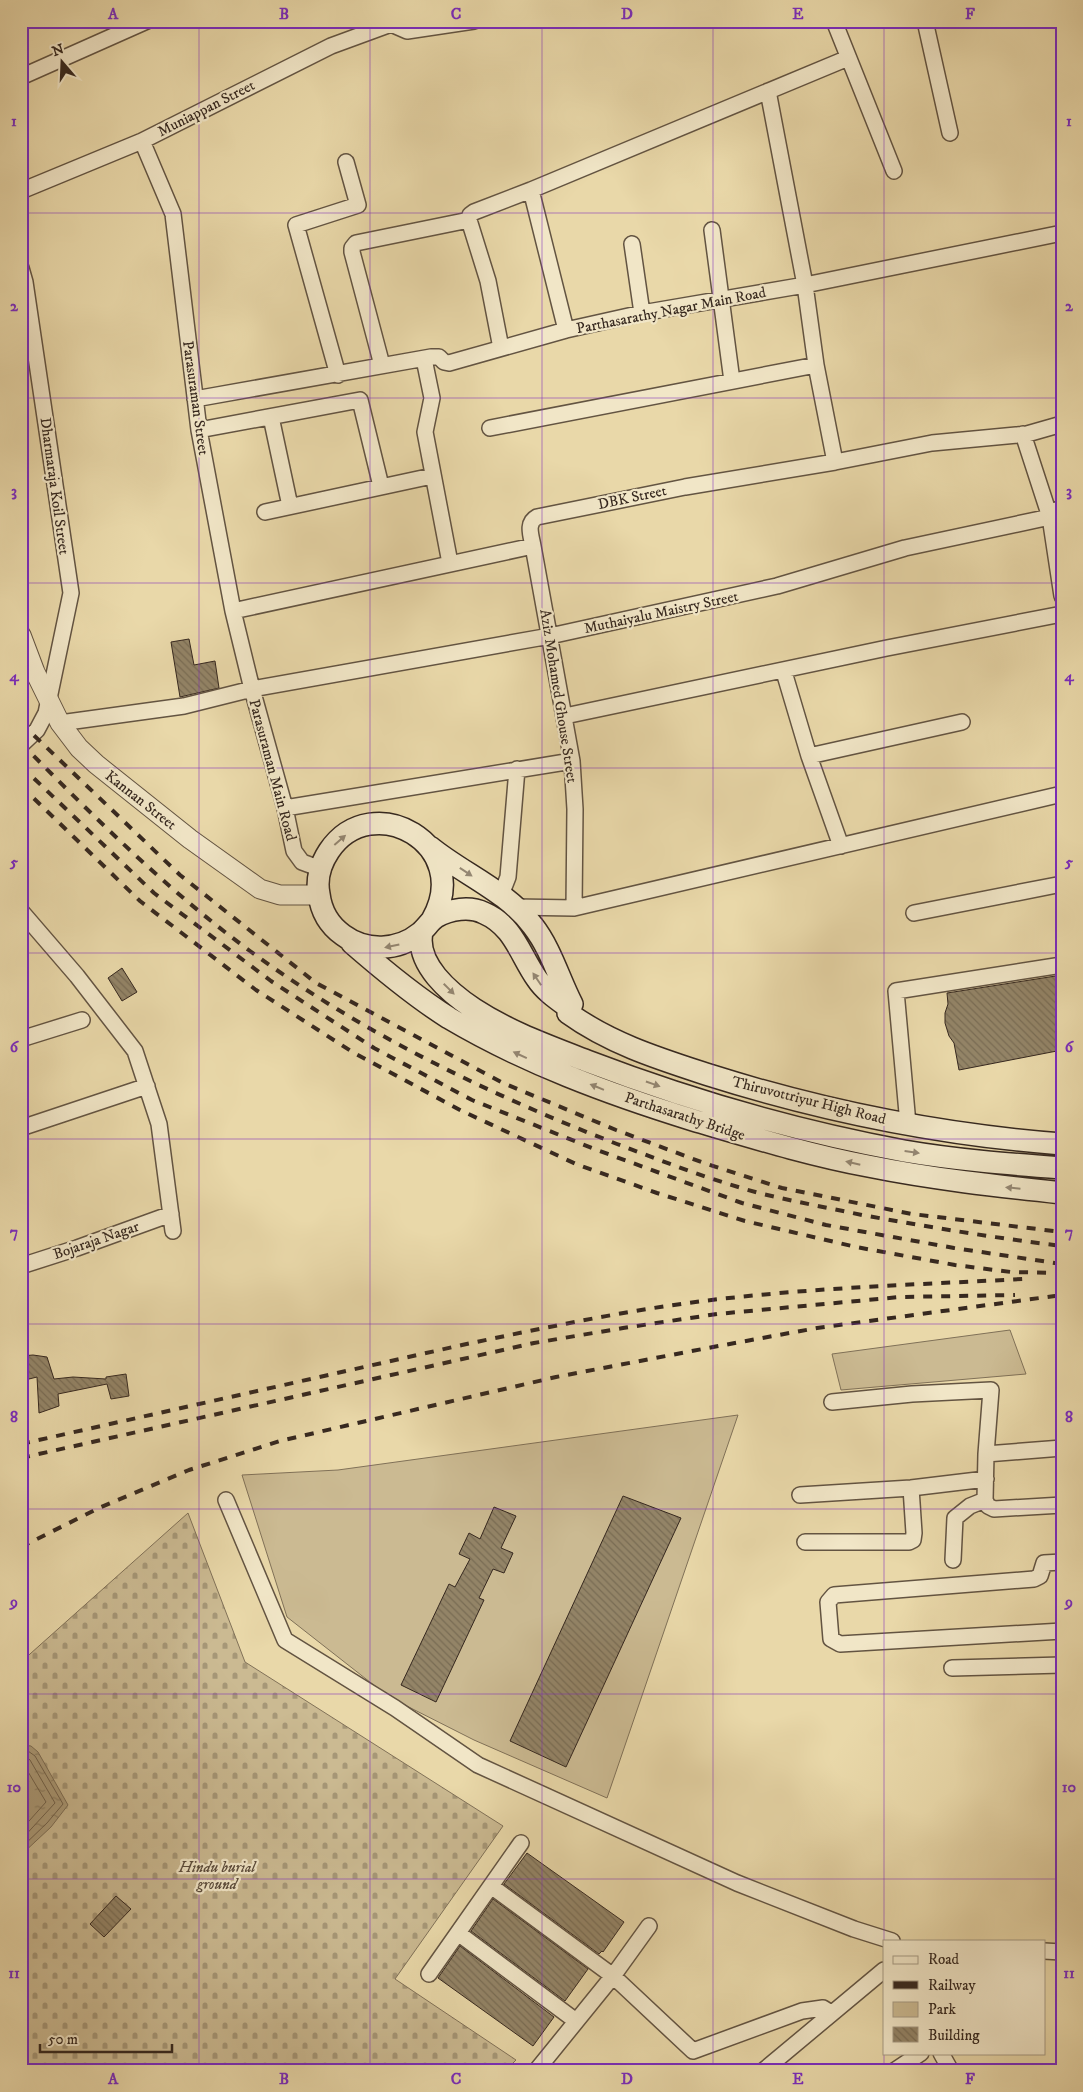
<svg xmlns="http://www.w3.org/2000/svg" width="1083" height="2092" font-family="'IM FELL DW Pica',serif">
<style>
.cemetery{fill:url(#cemetery-stones);stroke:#807158}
.park{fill:#cbba92;stroke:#807158}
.water{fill:url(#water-ripples);stroke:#7d6e56}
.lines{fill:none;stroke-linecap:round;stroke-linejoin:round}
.shore{stroke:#71624c;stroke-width:1}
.building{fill:url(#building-back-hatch);stroke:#36281f}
.minor-casing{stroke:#635442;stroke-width:18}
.tertiary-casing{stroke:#635442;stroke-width:21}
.secondary-casing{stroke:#36281f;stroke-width:24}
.minor{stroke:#f1e6c7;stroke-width:15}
.tertiary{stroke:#f1e6c7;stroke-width:19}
.secondary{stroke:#f1e6c7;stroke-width:21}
.rail{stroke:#36281f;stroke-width:4;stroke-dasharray:9 9;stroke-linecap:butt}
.oneway{fill:#948773}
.grid{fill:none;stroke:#7b2cbf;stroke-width:1;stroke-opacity:0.55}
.labels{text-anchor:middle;stroke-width:4.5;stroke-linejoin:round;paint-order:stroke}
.street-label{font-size:15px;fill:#36281f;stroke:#f1e6c7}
.park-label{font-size:15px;font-style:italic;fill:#5b4c3c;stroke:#f1e6c7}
.neatline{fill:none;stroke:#7b2cbf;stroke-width:2}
.grid-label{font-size:16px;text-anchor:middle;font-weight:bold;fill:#7b2cbf}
</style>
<defs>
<pattern id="cemetery-stones" width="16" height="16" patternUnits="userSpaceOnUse" patternTransform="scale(1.25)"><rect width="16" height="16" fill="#cbba92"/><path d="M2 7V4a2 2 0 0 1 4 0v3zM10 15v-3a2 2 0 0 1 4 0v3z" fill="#a69777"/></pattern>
<pattern id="water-ripples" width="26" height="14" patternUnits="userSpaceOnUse" patternTransform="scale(1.25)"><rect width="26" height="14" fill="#ac9c7a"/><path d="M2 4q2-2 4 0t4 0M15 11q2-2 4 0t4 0" fill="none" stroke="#8d7f63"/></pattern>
<pattern id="building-back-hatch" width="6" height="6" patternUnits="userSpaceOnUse" patternTransform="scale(1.25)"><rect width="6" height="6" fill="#938467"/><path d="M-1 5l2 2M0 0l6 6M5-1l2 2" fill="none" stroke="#796c54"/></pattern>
</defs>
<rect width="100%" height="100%" fill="#e9d8a9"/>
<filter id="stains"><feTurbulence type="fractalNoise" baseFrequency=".004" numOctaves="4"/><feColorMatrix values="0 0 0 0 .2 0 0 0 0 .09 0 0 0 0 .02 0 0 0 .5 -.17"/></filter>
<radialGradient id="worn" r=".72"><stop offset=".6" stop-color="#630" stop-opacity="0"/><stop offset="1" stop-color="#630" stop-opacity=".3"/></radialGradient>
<path class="cemetery" d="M188,1513L245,1662L503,1826L395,1979L516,2060L505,2071H21V1662Z"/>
<path class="park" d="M1010,1330L1026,1374L841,1390L832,1354Z
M738,1415L607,1798L474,1740L389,1697L287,1617L242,1475L338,1470Z"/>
<path class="water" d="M24,1745L31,1746L38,1752L68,1805L51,1827L21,1855V1746Z"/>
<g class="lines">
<path class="shore" d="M21,1750L28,1751L35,1756L63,1804L47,1823L21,1848
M21,1756H26L30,1760L55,1803L21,1840
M21,1764L24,1765L46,1802L21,1830"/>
</g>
<path class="building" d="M189,639L194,665L215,661L219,688L180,697L171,642Z
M122,968L137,992L122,1001L108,978Z
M1062,975V1050L959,1070L954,1043L949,1036L945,1023V1013L948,1004L947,993Z
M33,1355L47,1357L54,1379L73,1377L106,1379V1377L126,1374L129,1396L111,1399L107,1384L58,1394L59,1406L39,1413L37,1377L21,1381V1356Z
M623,1496L681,1518L566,1767L510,1741Z
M494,1507L516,1516L501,1548L513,1553L504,1573L493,1569L479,1598L484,1600L436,1702L401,1685L449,1584L455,1587L470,1559L459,1554L469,1533L480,1539Z
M527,1853L624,1922L603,1952L602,1951L599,1954L504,1884Z
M116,1896L131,1909L104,1937L90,1924Z
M493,1899L588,1969L565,2001L471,1931Z
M460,1946L554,2017L533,2046L438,1978Z"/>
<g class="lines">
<defs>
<path id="minor" d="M834,21L894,171
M925,21L950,133
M391,24L407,31L474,21
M21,77L147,21
M768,91L805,285L816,365L835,462
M142,141L173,214L199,430L233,611L252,689L285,808L294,851L302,862L321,869
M531,190L566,330
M21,191L142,141L331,46L391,24
M469,220L488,281L501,348
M712,230L732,381
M632,244L642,313
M21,268L25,282L71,593L46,713L37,730L21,745
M424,359L432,398L425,432L450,563
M382,365L352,252V248L356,243L469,220L470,215L474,212L531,190L848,58
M338,375L296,225L358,205L346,162
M195,399L431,357H439L444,362L449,363L566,330L642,313L805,285L1062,233
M271,417L290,506
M490,428L816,365
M199,430L360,400L381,486
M1023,434L1050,517L1062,596
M265,512L432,476
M533,546L572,761L575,809L574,908
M233,611L533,546C531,535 526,523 537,517L685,487L835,462L932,443L1027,434L1062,424
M784,672L809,756L841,846
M565,716L887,648L1062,614
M60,723L184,706L252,689L550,636L777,586L905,548L1050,517L1054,511L1062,508
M809,756L962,722
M285,808L572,761
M501,895L508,877L517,769
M515,907L574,908L1062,794
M21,911L77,976L135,1051L159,1124L173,1231
M914,913L1062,884
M21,1039L82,1020
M908,1124L896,991L1062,965
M21,1128L147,1086
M21,1266L77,1248L171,1214
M832,1402L912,1394L991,1390L986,1454L985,1500L988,1506L994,1509L1062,1505
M986,1454L1062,1448
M800,1495L911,1488L986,1479
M226,1500L285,1640L395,1708L478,1765L737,1883L854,1929L892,1941
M805,1542H909L913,1540L914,1533L911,1488
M953,1560L955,1518L970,1506L985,1500
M1062,1562L1044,1563L1040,1576L1034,1579L834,1595L828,1602L831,1639L840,1644L1062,1631
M952,1668L1062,1665
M491,1886L613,1976L693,2051L802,2011L823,2008L831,2013
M458,1933L576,2021
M1044,1951L1062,1952
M429,1974L521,1843
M941,2053L951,2071
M536,2071L613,1976L649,1926
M763,2071L884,1970
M894,2071L921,2053"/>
<path id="tertiary" d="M21,635L35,672L60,723L79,748L96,764L190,839L260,889L280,895H319"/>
<path id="secondary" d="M430,847C463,874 507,891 533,926C551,949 559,979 572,1004L570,1008
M432,920C475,845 372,787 329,851C321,863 316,879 319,894C321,911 329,925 343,935C366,952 398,951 420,933C426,928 430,921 436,917C450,909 470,906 484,913C514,926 520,955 537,979C545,991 557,999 568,1007V1013C611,1044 660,1059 709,1075C823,1111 943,1135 1062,1144
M422,932C415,964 450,993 474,1009C509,1032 549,1046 587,1061C689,1100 796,1131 904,1151C956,1160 1009,1164 1062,1168
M352,943C383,970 414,996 449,1018C525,1063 609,1094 693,1120C751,1137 809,1155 868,1166C932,1179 997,1186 1062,1193"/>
</defs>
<use href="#minor" class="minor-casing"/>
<use href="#tertiary" class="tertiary-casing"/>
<use href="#secondary" class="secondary-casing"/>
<use href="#minor" class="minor"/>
<use href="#tertiary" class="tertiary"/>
<use href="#secondary" class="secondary"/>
<path class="rail" d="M21,723L180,875L316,983L503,1083L616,1130L704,1163L782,1188L912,1214L1062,1232
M21,743C94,817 167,890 250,951C362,1033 488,1094 617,1144C665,1162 713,1181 763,1194C796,1202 829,1208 862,1215C929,1227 995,1238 1062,1246
M21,766L154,893L271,981L374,1048L472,1100L597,1150L742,1203L826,1225L954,1248L1062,1264
M21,786L140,901L256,990L354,1053L462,1111L576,1164L657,1193L745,1221L856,1247L955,1265L1011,1272L1062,1273
M21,1444L462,1345C553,1326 646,1306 739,1297C833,1287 928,1284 1023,1279
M21,1458L534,1343L623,1328L717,1314L900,1297L1015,1295
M21,1547L101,1507L189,1470L280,1441L556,1377L713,1347L817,1328L1062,1295"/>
</g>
<defs><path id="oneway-solid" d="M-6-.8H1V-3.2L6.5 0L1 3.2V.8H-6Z" transform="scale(1.25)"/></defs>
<g class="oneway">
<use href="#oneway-solid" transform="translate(340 840) rotate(-41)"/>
<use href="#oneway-solid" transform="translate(466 872) rotate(34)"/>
<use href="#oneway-solid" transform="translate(392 946) rotate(168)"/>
<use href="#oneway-solid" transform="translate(537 979) rotate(-124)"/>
<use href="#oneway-solid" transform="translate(449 989) rotate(45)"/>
<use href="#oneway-solid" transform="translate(520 1055) rotate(-155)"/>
<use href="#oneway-solid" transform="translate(653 1084) rotate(19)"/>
<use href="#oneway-solid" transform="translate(597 1087) rotate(-158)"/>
<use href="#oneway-solid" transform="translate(912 1152) rotate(8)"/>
<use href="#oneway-solid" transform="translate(853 1163) rotate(-167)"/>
<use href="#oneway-solid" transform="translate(1013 1188) rotate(-174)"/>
</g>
<path class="grid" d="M199,21V2071M370,21V2071M542,21V2071M713,21V2071M884,21V2071M21,213H1062M21,398H1062M21,583H1062M21,768H1062M21,953H1062M21,1139H1062M21,1324H1062M21,1509H1062M21,1694H1062M21,1879H1062"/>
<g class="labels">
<g class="street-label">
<text transform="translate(206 108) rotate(-27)" y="5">Muniappan Street</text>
<text transform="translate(671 310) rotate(-11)" y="5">Parthasarathy Nagar Main Road</text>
<text transform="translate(196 398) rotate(82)" y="5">Parasuraman Street</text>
<text transform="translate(55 486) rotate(82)" y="5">Dharmaraja Koil Street</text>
<text transform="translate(632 497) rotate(-12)" y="5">DBK Street</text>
<text transform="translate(661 612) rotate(-12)" y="5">Muthaiyalu Maistry Street</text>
<text transform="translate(559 696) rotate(81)" y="5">Aziz Mohamed Ghouse Street</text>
<text transform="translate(273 770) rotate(75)" y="5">Parasuraman Main Road</text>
<text transform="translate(141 800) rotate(38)" y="5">Kannan Street</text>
<text transform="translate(809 1100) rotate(14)" y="5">Thiruvottriyur High Road</text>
<text transform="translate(685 1116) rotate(18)" y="5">Parthasarathy Bridge</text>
<text transform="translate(96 1240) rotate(-19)" y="5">Bojaraja Nagar</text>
</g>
<g class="park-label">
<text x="217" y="1872">Hindu burial<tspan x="217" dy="17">ground</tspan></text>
</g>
</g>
<rect width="1083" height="2092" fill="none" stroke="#e9d8a9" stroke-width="55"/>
<rect x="883" y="1940" width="162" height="115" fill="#f1e6c7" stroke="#a69a84"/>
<rect x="893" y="1956" width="25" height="8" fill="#f1e6c7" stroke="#a69a84"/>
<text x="928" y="1964" font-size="15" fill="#36281f">Road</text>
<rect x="893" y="1981" width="25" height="8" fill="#36281f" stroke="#a69a84"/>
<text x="928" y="1990" font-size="15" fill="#36281f">Railway</text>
<rect x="893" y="2002" width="25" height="15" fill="#cbba92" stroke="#a69a84"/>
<text x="928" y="2014" font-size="15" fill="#36281f">Park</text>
<rect x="893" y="2027" width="25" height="15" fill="url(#building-back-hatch)" stroke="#a69a84"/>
<text x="928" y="2040" font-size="15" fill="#36281f">Building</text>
<g transform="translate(62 62) rotate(341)" stroke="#f1e6c7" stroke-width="4" paint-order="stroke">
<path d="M0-4L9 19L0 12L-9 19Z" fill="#36281f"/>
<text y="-8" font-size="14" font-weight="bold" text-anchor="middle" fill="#36281f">N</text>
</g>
<path d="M40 2044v8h132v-8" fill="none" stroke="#36281f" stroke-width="2.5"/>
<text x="48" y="2044" font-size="15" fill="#36281f" stroke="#f1e6c7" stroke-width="4" paint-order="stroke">50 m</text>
<rect x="28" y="28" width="1028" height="2036" class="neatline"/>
<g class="grid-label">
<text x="113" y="19">A</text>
<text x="284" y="19">B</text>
<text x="456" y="19">C</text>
<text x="627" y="19">D</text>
<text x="798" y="19">E</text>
<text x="970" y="19">F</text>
<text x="14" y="126">1</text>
<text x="1069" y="126">1</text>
<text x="14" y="311">2</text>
<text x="1069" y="311">2</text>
<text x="14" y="496">3</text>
<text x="1069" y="496">3</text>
<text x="14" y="681">4</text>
<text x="1069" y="681">4</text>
<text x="14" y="867">5</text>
<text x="1069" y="867">5</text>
<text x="14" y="1052">6</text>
<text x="1069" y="1052">6</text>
<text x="14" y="1237">7</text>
<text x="1069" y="1237">7</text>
<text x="14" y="1422">8</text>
<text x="1069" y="1422">8</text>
<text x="14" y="1607">9</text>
<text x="1069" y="1607">9</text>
<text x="14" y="1792">10</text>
<text x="1069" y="1792">10</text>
<text x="14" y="1978">11</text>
<text x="1069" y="1978">11</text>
<text x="113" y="2084">A</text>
<text x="284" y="2084">B</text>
<text x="456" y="2084">C</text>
<text x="627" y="2084">D</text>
<text x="798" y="2084">E</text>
<text x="970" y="2084">F</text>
</g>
<rect width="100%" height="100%" filter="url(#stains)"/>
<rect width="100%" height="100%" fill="url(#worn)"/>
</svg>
